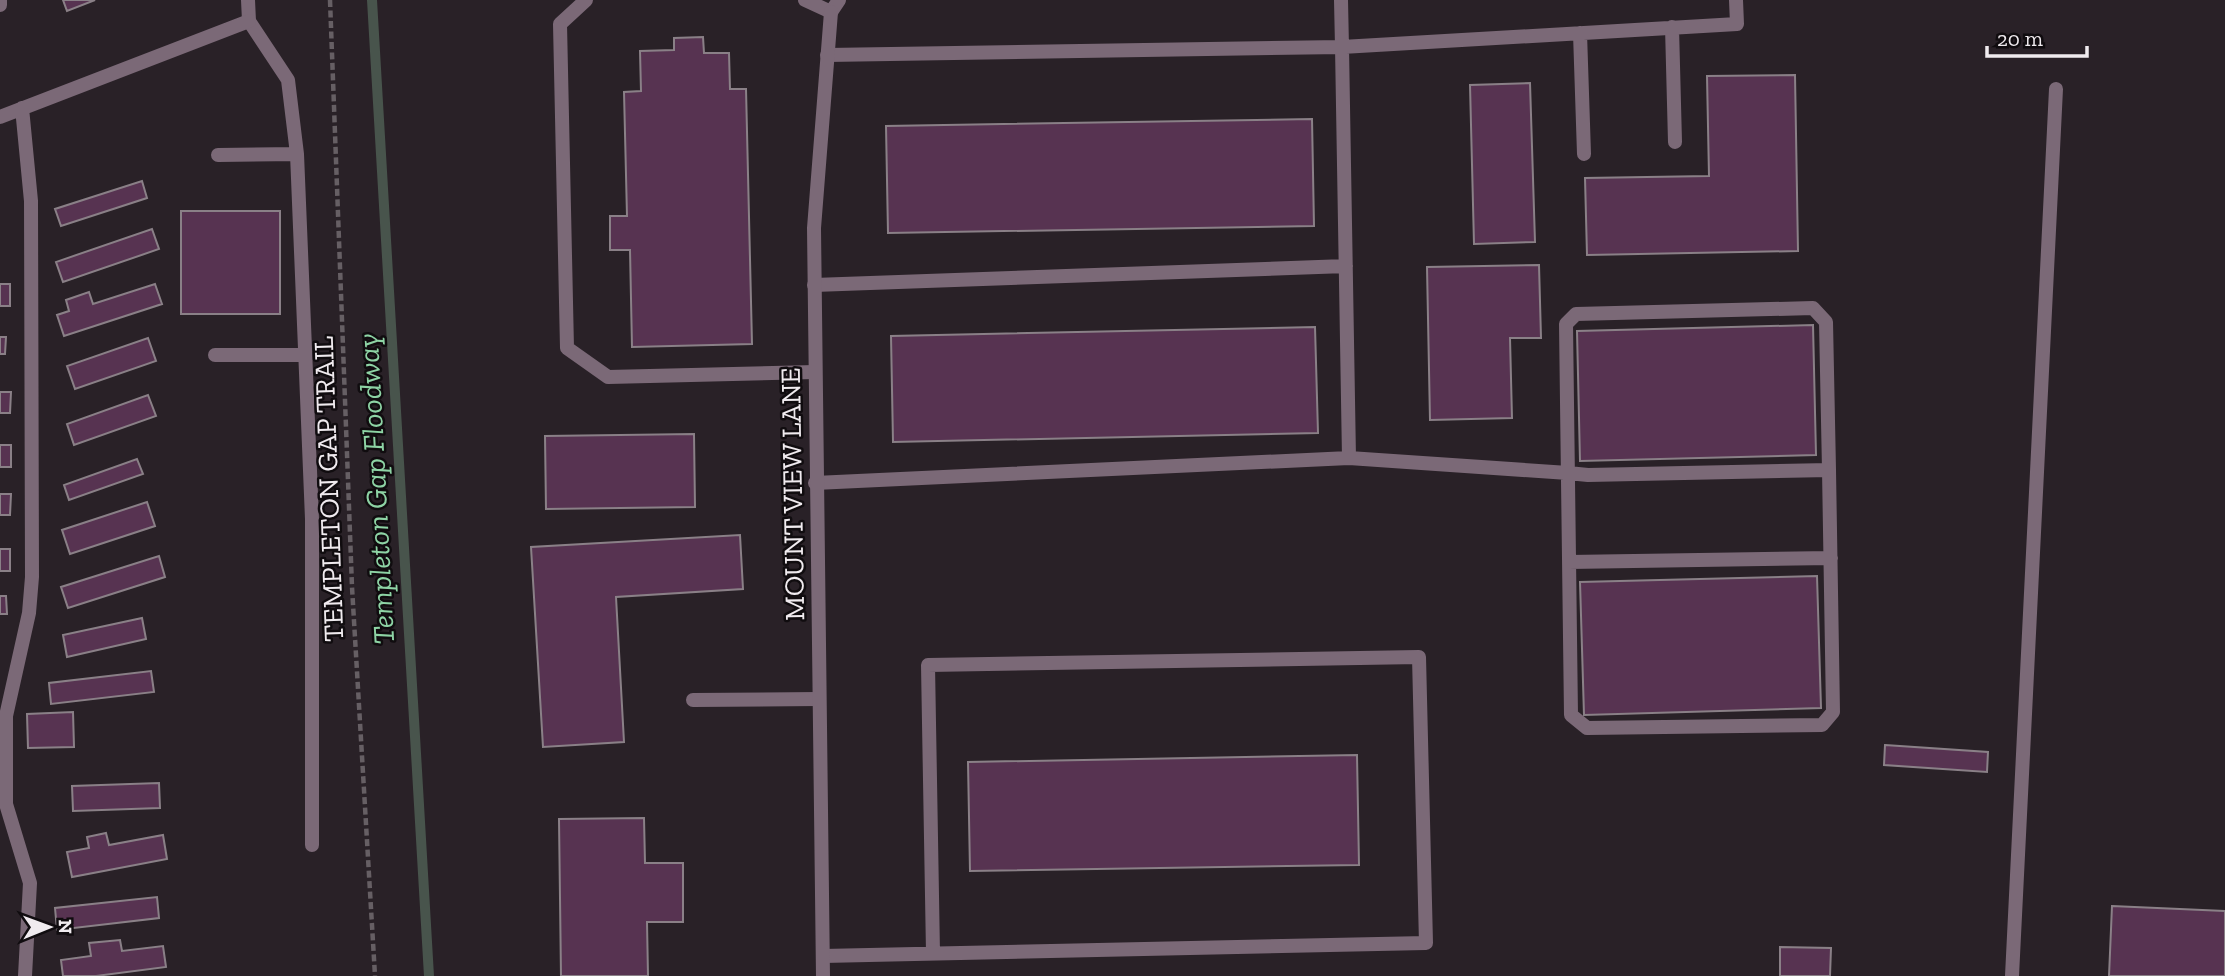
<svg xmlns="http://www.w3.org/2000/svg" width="2225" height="976" font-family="'Zilla Slab',serif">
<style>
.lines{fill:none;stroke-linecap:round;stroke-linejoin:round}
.stream{stroke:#48544c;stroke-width:10}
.building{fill:#573351;stroke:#8a8087;stroke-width:2}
.path{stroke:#665f64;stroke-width:4.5;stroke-dasharray:7 3.5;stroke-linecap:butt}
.service{stroke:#7b6977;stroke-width:14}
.minor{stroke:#7b6977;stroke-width:14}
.labels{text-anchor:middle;stroke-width:5;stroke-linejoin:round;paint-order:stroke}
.street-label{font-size:28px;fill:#f0ebef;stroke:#100c0f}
.water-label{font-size:30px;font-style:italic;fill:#8ed4a5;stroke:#100c0f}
</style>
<rect width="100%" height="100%" fill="#292127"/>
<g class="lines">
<path class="stream" d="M372,0L429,976"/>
</g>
<path class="building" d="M63,0H95L67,11Z
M703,37L704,53H729L730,89H746L752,344L632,347L630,250H610V216H627L624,92L641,91L640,51L674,50V38Z
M1795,75L1798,251L1587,255L1585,178L1709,176L1707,76Z
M1530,83L1535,242L1474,244L1470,85Z
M1312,119L1314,226L888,233L886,126Z
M142,181L147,198L61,226L55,209Z
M181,211H280V314H181Z
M152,229L159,249L63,282L56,262Z
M1539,265L1541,338H1510L1512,418L1430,420L1427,267Z
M0,284H10V306H0Z
M155,284L162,304L64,336L57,315L69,311L66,300L89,292L93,304Z
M1813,325L1816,455L1580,461L1577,331Z
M1315,327L1318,433L893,442L891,336Z
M0,337H6L5,354H0Z
M148,338L156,361L75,389L67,366Z
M0,392H11L10,413H0Z
M148,395L156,416L74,445L67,424Z
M694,434L695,507L546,509L545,436Z
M0,445H11V467H0Z
M137,459L143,474L69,500L64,485Z
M0,494H11L10,515H0Z
M147,502L155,526L70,554L62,530Z
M740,535L743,589L616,597L624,742L543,747L531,547Z
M0,549H10V571H0Z
M159,556L165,577L68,608L61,587Z
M1817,576L1821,708L1584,715L1580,582Z
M0,596H6L7,614H0Z
M142,618L146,639L67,657L63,635Z
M151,671L154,692L51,704L49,683Z
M73,712L74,747L28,748L27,714Z
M1885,745L1988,752L1987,772L1884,765Z
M1357,755L1359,865L970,871L968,762Z
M159,783L160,808L73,811L72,786Z
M644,818L645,863H683V922H647L648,976H561L559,819Z
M106,833L109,845L163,835L167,859L72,877L67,852L89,848L87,837Z
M157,897L159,918L57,930L55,908Z
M2112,906L2225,911V976H2109Z
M120,940L122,951L163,946L166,967L96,976H63L61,960L91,956L89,943Z
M1780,947L1831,948L1830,976H1780Z"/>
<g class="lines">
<path class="path" d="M330,0L352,587L375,976"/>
<path class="service" d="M248,0L249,21L288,80L297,154L312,519V845
M586,0L560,24L567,348L608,377L815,372
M805,0L831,12L839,0
M1672,27L1675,142
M1580,33L1584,154
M827,55L1342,47L1341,0
M218,155L297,154
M814,285L1346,266
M215,355H303
M1349,458L1568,473L1588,475L1829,470L1833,712L1822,725L1587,728L1571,715L1566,324L1576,314L1813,308L1826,322L1829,470
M815,483L1349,458L1342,47L1737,24L1736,0
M1569,562L1831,558
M693,700L819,699
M823,956L1426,943L1419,657L928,665L933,953
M2012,976L2056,89"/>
<path class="minor" d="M0,5V0
M22,108L31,201L32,577L29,613L6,716V804L30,883L25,976
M0,117L249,21
M823,976L814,228L831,12"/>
</g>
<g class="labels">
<g class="street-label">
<text transform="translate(328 489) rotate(-92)" y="10">TEMPLETON GAP TRAIL</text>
<text transform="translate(792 494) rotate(-91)" y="10">MOUNT VIEW LANE</text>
</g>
<g class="water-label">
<text transform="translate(376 489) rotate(-93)" y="10">Templeton Gap Floodway</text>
</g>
</g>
<g transform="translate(49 927) rotate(89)" stroke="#100c0f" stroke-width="5" paint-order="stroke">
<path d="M0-5L12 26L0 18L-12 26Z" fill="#f0ebef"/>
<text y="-10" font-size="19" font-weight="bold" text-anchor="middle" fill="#f0ebef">N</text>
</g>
<path d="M1987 46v10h100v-10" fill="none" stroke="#f0ebef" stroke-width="3.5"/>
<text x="1997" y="46" font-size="21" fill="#f0ebef" stroke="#100c0f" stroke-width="5" paint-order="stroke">20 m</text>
</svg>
